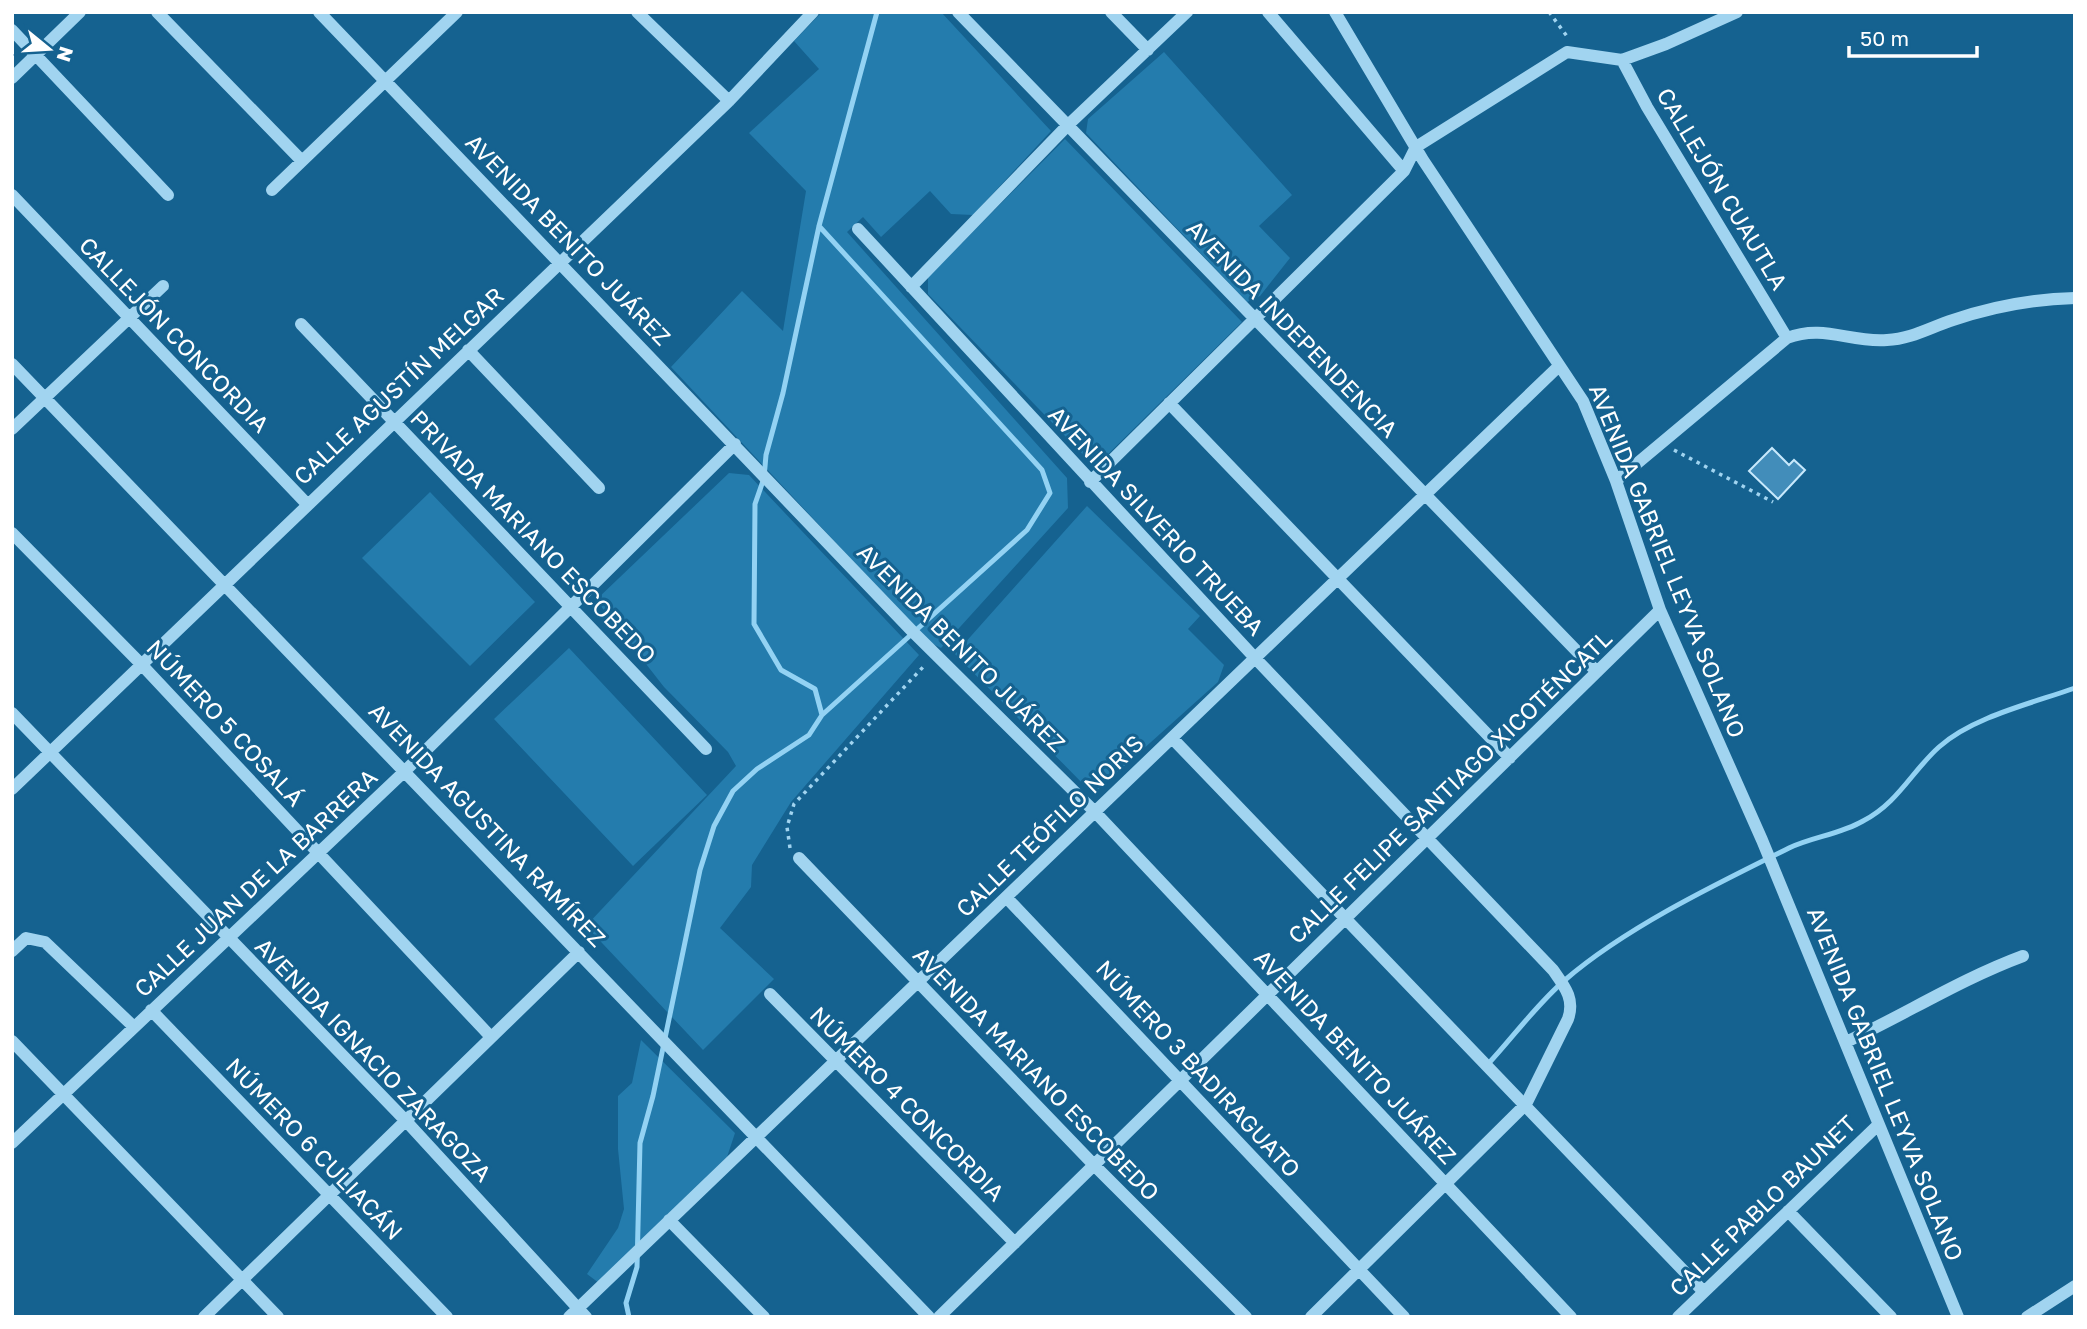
<svg xmlns="http://www.w3.org/2000/svg" width="2087" height="1329" font-family="'Golos Text',sans-serif">
<style>
.green{fill:#247cad}
.lines{fill:none;stroke-linecap:round;stroke-linejoin:round}
.stream{stroke:#93d2f3;stroke-width:5}
.building{fill:#428dba;stroke:#c8e9fc;stroke-width:2}
.path{stroke:#a1d4f0;stroke-width:3.5;stroke-dasharray:3.5 5;stroke-linecap:butt}
.minor{stroke:#a1d4f0;stroke-width:12}
.labels{text-anchor:middle;stroke-width:6;stroke-linejoin:round;paint-order:stroke}
.street-label{font-size:23px;fill:#fff;stroke:#156290}
</style>
<rect width="100%" height="100%" fill="#156290"/>
<path class="green" d="M822,12H941L1051,131L973,215L951,214L930,191L881,237L863,217L847,232L1067,478L1068,508L941,648L929,642L671,367L742,291L783,331L806,191L749,133L819,69L794,41Z
M1164,52L1292,195L1259,226L1290,258L1260,296L1247,302L1086,133L1088,119Z
M1065,139L1242,322L1095,467L928,294V277Z
M729,473L749,475L919,655L791,802L752,865L751,887L720,928L774,979L703,1050L586,926L736,766L728,752L664,687L596,600Z
M430,492L535,602L470,666L362,558Z
M1087,506L1200,616L1188,629L1224,665L1218,682L1093,794L955,654Z
M569,648L707,795L633,866L494,719Z
M641,1040L735,1133L727,1157L599,1283L587,1274L618,1228L624,1209L618,1149V1096L632,1083Z"/>
<g class="lines">
<path class="stream" d="M819,226L1042,470L1050,493L1027,530L822,715
M1489,1063C1514,1036 1537,1004 1565,980C1625,928 1716,884 1789,848C1812,837 1841,834 1863,821C1898,803 1912,771 1939,747C1972,717 2033,703 2075,688
M629,1317L626,1303L637,1267L640,1143L653,1096L700,870L714,826L733,791L757,769L809,735L822,715L815,689L781,670L754,624L755,504L764,478L766,455L783,393L819,226L877,12"/>
</g>
<path class="building" d="M1772,448L1789,465L1794,460L1805,470L1778,499L1749,471Z"/>
<g class="lines">
<path class="path" d="M1549,12L1569,39
M1674,450L1773,502
M790,848L787,827L794,804L925,665"/>
<path class="minor" d="M157,12L302,161
M319,12L913,632L1095,812L1571,1317
M637,12L729,101
M958,12L1597,672
M1111,12L1148,50
M1268,12L1404,171
M1335,12L1423,160L1583,401L1616,481L1660,610L1762,840L1958,1317
M12,30L168,195
M1622,60L1647,107L1787,338
M12,78L80,12
M272,190L457,12
M12,195L306,503
M858,229L1255,658L1553,970C1565,987 1575,999 1568,1019L1526,1104L1311,1317
M911,287L1067,126L1187,12
M301,324L706,749
M468,350L599,488
M12,364L929,1317
M1169,403L1510,758
M12,429L163,286
M1616,481L1787,338C1824,324 1850,343 1887,340C1911,339 1931,327 1953,320C1991,307 2035,299 2075,298
M1090,482L1404,171L1416,147L1567,52L1622,60L1666,44L1737,12
M12,533L141,664L491,1037
M12,713L406,1121L586,1317
M1172,738L1704,1292
M12,789L729,101L813,12
M799,858L1094,1165L1246,1317
M1006,897L1404,1317
M12,951L26,938L45,942L134,1027
M770,994L1015,1243
M151,1010L447,1317
M12,1041L278,1317
M1846,1042C1906,1014 1961,979 2023,956
M12,1143L406,770L735,444
M1788,1211L1891,1317
M669,1220L764,1317
M204,1317L579,952
M569,1317L1559,366
M939,1317L1660,610
M1678,1317L1877,1126
M2027,1317L2075,1286"/>
</g>
<g class="labels">
<g class="street-label">
<text transform="translate(1722 189) rotate(59)" y="8">CALLEJÓN CUAUTLA</text>
<text transform="translate(568 240) rotate(46)" y="8">AVENIDA BENITO JUÁREZ</text>
<text transform="translate(1292 329) rotate(46)" y="8">AVENIDA INDEPENDENCIA</text>
<text transform="translate(174 335) rotate(46)" y="8">CALLEJÓN CONCORDIA</text>
<text transform="translate(399 386) rotate(-43)" y="8">CALLE AGUSTÍN MELGAR</text>
<text transform="translate(1156 521) rotate(47)" y="8">AVENIDA SILVERIO TRUEBA</text>
<text transform="translate(533 537) rotate(46)" y="8">PRIVADA MARIANO ESCOBEDO</text>
<text transform="translate(1667 561) rotate(68)" y="8">AVENIDA GABRIEL LEYVA SOLANO</text>
<text transform="translate(961 648) rotate(45)" y="8">AVENIDA BENITO JUÁREZ</text>
<text transform="translate(225 723) rotate(47)" y="8">NÚMERO 5 COSALÁ</text>
<text transform="translate(1450 787) rotate(-44)" y="8">CALLE FELIPE SANTIAGO XICOTÉNCATL</text>
<text transform="translate(487 825) rotate(46)" y="8">AVENIDA AGUSTINA RAMÍREZ</text>
<text transform="translate(1050 826) rotate(-44)" y="8">CALLE TEÓFILO NORIS</text>
<text transform="translate(256 883) rotate(-43)" y="8">CALLE JUAN DE LA BARRERA</text>
<text transform="translate(1355 1057) rotate(47)" y="8">AVENIDA BENITO JUÁREZ</text>
<text transform="translate(373 1060) rotate(46)" y="8">AVENIDA IGNACIO ZARAGOZA</text>
<text transform="translate(1198 1069) rotate(47)" y="8">NÚMERO 3 BADIRAGUATO</text>
<text transform="translate(1036 1074) rotate(46)" y="8">AVENIDA MARIANO ESCOBEDO</text>
<text transform="translate(1885 1084) rotate(68)" y="8">AVENIDA GABRIEL LEYVA SOLANO</text>
<text transform="translate(907 1104) rotate(45)" y="8">NÚMERO 4 CONCORDIA</text>
<text transform="translate(314 1149) rotate(46)" y="8">NÚMERO 6 CULIACÁN</text>
<text transform="translate(1763 1206) rotate(-44)" y="8">CALLE PABLO BAUNET</text>
</g>
</g>
<rect width="2087" height="1329" fill="none" stroke="#ffffff" stroke-width="28"/>
<g transform="translate(49 49) rotate(108)" stroke="#156290" stroke-width="5" paint-order="stroke">
<path d="M0-5L12 26L0 18L-12 26Z" fill="#ffffff"/>
<text y="-10" font-size="19" font-weight="bold" text-anchor="middle" fill="#ffffff">N</text>
</g>
<path d="M1849 46v10h128v-10" fill="none" stroke="#ffffff" stroke-width="3.5"/>
<text x="1860" y="46" font-size="21" fill="#ffffff" stroke="#156290" stroke-width="5" paint-order="stroke">50 m</text>
</svg>
